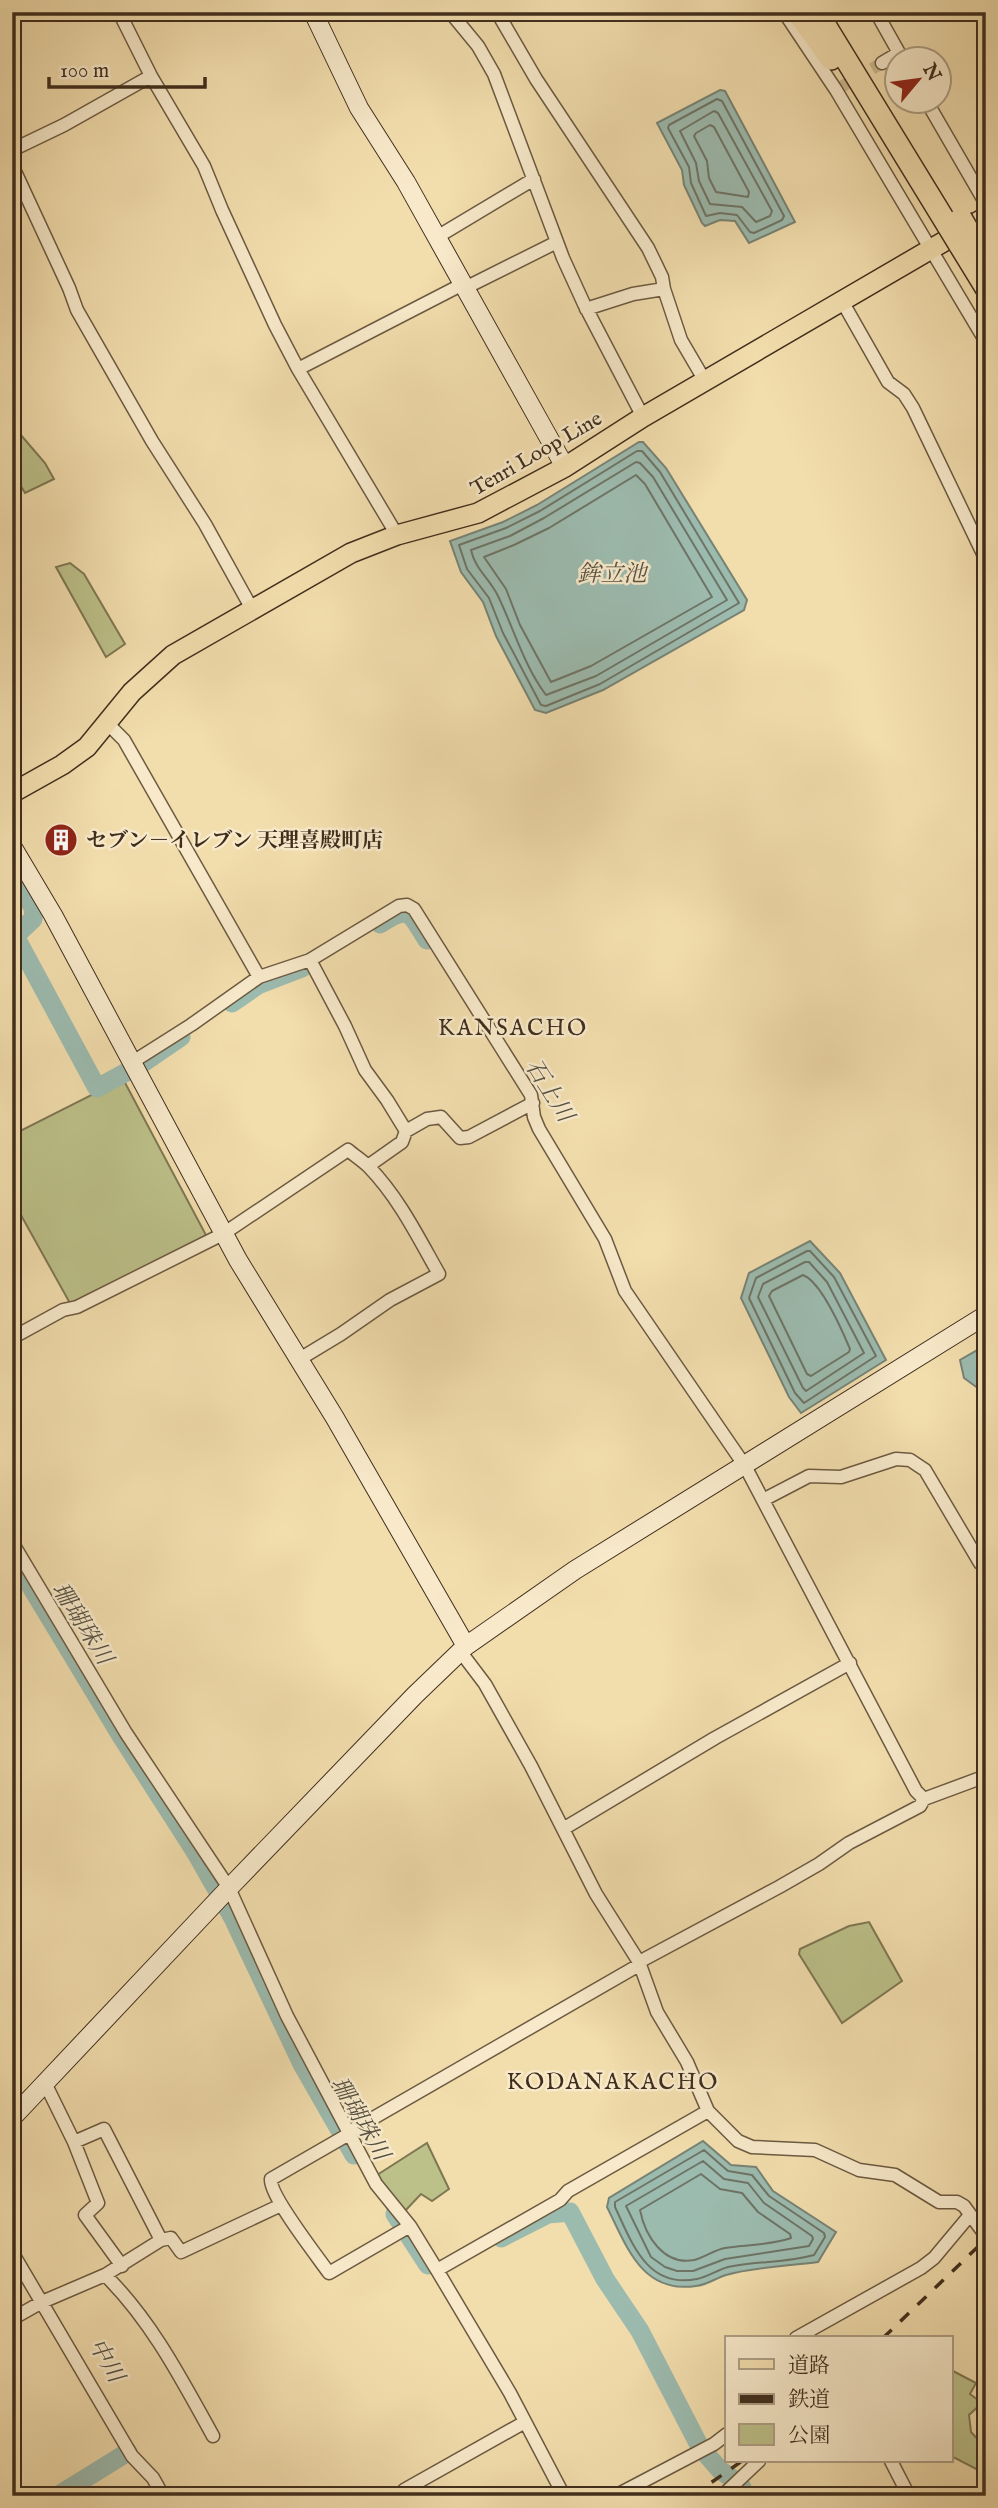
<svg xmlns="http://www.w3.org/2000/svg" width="998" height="2508" font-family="'IM FELL English','Noto Serif JP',serif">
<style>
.green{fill:#bcc089;stroke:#7e7753;stroke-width:2}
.water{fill:#9cbbaf;stroke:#778375;stroke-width:2}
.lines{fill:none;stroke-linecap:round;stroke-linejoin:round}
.shore{stroke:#6e7466;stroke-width:2}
.river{stroke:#9cbbaf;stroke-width:19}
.street-tunnel{stroke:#ceba90;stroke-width:12;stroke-dasharray:12 6;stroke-linecap:butt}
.street-casing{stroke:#6c5a41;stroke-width:15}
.secondary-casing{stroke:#402e1d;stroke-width:20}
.primary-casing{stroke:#402e1d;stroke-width:22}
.highway-casing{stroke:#402e1d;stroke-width:24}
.street{stroke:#f7e9ca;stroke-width:12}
.secondary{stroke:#f7e9ca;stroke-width:18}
.primary{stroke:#f2ddad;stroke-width:19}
.highway{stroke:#f2ddad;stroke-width:21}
.rail{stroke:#402e1d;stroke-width:3.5;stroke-dasharray:12 12;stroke-linecap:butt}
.highway-bridge-casing{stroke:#402e1d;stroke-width:24;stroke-linecap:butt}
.highway-bridge{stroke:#f2ddad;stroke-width:21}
.labels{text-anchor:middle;stroke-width:5;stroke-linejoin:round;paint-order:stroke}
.street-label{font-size:21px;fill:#402e1d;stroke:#f7e9ca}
.poi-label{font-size:21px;font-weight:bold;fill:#402e1d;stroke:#f7e9ca;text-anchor:start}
.water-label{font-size:23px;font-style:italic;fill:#575142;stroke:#f7e9ca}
.neighbourhood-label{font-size:23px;letter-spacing:2px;fill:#402e1d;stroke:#f7e9ca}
</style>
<rect width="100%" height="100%" fill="#f2ddad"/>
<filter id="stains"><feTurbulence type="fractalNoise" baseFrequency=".00286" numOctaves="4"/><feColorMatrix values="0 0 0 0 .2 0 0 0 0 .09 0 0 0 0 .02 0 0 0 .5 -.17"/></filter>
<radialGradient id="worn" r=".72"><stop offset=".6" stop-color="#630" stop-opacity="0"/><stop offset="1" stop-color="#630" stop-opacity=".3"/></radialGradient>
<path class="green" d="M12,413L20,434L45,463L54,479L25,493L12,471Z
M70,563L84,574L125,644L106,657L56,567Z
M123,1079L207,1237L71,1305L12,1199V1135Z
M869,1922L902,1981L842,2023L799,1954L800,1949L849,1926Z
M427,2143L449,2189L432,2201L421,2194L404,2212L383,2187L377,2175Z
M951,2370L976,2383L970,2394L982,2403L969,2415L971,2432L986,2448V2474L951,2456Z"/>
<path class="water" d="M720,90L725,91L795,222L749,243L735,221L720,220L705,226L702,223L684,185L682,170L657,123Z
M639,442H643L666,468L747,600L744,610L603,690L546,713L535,710L496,636L483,602L461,572L450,541L503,522L537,505Z
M810,1241L840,1273L886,1360L801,1413L789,1397L741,1298L749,1273Z
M986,1345V1394L964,1378L960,1360Z
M703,2141L731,2165L756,2167L773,2191L836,2232L818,2262C790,2266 752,2267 726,2275C716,2278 707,2285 696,2286C642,2294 627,2247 607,2207L609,2198Z"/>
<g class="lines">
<path class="shore" d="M717,99L722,101L784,216L782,220L754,233L750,232L737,215L720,213L706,216L691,183L689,167L668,128L669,125Z
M714,111L718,113L772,211L770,216L756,222L742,207L710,204L699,181L696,163L680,131Z
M710,125L714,127L749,192L748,197L716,192L709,178L707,161L694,136L696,133Z
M637,451H642L660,472L739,603L600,684L546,706L541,705L503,633L489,598L467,569L459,545L506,528L540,511Z
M636,462L640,463L653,477L727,600L596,676L546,695C524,666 514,629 498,596C490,579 475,569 471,550L510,536L544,518Z
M636,475L645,484L712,597L591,666L551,682L520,625L506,589L484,557L514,545L549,528Z
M807,1251H810L834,1277L876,1356L804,1403L795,1393L749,1298L756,1278Z
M805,1262H809L827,1282L864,1353L806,1391L803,1388L758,1297L763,1284Z
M803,1275C821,1282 842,1330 850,1349L849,1352L811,1376L807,1374L769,1296L772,1291Z
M704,2150L728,2171L752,2175L769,2196L824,2233L825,2237L814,2255C786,2263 756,2261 728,2267C717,2270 708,2277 697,2279C647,2289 632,2243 615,2207V2202Z
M703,2161L724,2179L748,2183L764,2203L812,2236L813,2239L809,2246L725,2259L693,2271H677L665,2267L651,2257L626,2206Z
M701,2174L720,2189L742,2193L758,2212L790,2234L791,2238C771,2245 747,2245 725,2248C714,2250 705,2257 694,2260C664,2266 645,2236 640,2210Z"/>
<path class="river" d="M12,874L34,909L33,919L15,936L97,1088L143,1063L181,1037
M380,924C410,905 409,912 427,940
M232,1003L258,985L302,968
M12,1555L123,1739L196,1853L233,1918L302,2064L354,2155
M395,2214L428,2265
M501,2238L548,2214L570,2212L605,2279L640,2331L700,2447L720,2470L740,2484L746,2496
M57,2496L128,2452"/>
<path class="street-tunnel" d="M841,87L882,63"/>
<defs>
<path id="street" d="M119,12L151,76L204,166L222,210L275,325L298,369L397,535
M450,12L478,46L494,74L563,258L584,304L643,417
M497,12L536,79L648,248L662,277L664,289L681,340L705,381
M784,12L836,90L986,342
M876,12L903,60
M882,63L899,53
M927,102L986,204
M12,150L64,125L151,76
M12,165L69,288L77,310L152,441L205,524L252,609
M437,237L534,179
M465,288L557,242
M842,301L888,382L904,394L913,408L986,560
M586,309L633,294L664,289
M298,369L463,284
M108,724L124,740L259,977
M310,960L345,1026L365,1070L387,1100L406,1131
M131,1063L191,1025L259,977L310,960L399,906L407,905L414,909L531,1095L534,1117L539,1129L605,1239L625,1291L745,1466L916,1791L924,1799
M368,1166L402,1142L406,1131L427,1119L441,1117L460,1138L469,1137L533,1103
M12,1338L63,1310L77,1307L223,1234L348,1150C355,1156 363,1161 369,1167C399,1198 418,1237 439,1274L390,1300L341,1334L298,1360
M763,1500L809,1476L841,1477L896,1459L910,1460L925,1470L980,1563L986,1566
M12,1542L126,1733L229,1888L287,2016L376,2184L410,2226L437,2270L510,2393L564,2496
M460,1651L485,1684L531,1766L596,1894L639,1962L657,2012L687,2062L708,2111L738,2141L752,2147L815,2150L859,2170L895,2175L939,2202H957L964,2206L986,2236
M563,1829L715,1738L850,1663
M639,1962L779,1887L819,1864L849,1843L920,1806L924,1799L986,1776
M45,2083L74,2142L98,2203L85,2215L122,2266
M349,2132L639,1965
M349,2134L271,2179C269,2195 317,2256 329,2273L410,2226
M74,2142L104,2129L161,2240
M12,2252L132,2456L153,2478L163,2496
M437,2270L560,2200L568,2191L708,2111
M105,2275C151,2320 182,2380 213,2436
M12,2319L42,2302L105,2275L161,2240L171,2238L181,2252L281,2205
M796,2338L921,2268L934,2258L970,2215
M891,2461L909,2496
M404,2490L525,2422
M615,2496L714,2444L727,2434
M722,2496L759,2461"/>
<path id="secondary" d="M313,12L359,108L406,182L565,467
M12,846L53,915L238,1260L335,1418L466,1646
M12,2118L229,1888L415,1695L466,1646L575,1570L986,1315"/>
<path id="primary" d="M12,793L62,765L87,747L132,692L173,655L351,553L397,535L478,513L565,467L643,417L986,217"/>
<path id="highway" d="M797,12L831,59
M817,12L948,226
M972,237L986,259
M959,244L986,288"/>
</defs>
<use href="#street" class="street-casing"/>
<use href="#secondary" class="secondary-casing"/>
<use href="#primary" class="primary-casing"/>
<use href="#highway" class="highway-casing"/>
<use href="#street" class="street"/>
<use href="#secondary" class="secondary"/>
<use href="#primary" class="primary"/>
<use href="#highway" class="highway"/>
<path class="rail" d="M883,2338L986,2239
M692,2496L742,2461"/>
<defs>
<path id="highway-bridge" d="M961,218L972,237
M948,226L959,244"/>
</defs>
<use href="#highway-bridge" class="highway-bridge-casing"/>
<use href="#highway-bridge" class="highway-bridge"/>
</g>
<defs>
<symbol id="building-disc" viewBox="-11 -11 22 22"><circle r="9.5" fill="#8f2418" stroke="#f7e9ca"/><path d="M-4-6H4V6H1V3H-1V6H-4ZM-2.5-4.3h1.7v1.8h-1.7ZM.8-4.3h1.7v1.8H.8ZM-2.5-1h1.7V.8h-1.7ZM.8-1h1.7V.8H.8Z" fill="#fff"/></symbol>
</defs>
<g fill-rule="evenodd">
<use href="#building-disc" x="42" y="821" width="38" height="38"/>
</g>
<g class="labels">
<g class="street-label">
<text transform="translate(536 453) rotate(-30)" y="7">Tenri Loop Line</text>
</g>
<g class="poi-label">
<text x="86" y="847">セブン－イレブン 天理喜殿町店</text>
</g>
<g class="water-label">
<text x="612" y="581">鉾立池</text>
<text transform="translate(550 1090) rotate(58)" y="8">石上川</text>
<text transform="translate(83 1623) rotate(58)" y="8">珊瑚珠川</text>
<text transform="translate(361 2118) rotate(60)" y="8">珊瑚珠川</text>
<text transform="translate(107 2360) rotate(60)" y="8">中川</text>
</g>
<g class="neighbourhood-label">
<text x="513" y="1035">KANSACHO</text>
<text x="613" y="2089">KODANAKACHO</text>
</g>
</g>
<rect width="998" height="2508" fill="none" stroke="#f2ddad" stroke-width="42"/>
<rect x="14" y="14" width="970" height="2480" fill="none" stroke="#402e1d" stroke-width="3.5"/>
<rect x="21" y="21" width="956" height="2466" fill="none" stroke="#402e1d" stroke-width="2"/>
<rect x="725" y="2336" width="228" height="126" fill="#f7e9ca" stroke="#ae9e85" stroke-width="2"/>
<rect x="739" y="2359" width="35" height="10" fill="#f2ddad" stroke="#ae9e85" stroke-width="2"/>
<text x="788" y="2372" font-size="21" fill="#402e1d">道路</text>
<rect x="739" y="2394" width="35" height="10" fill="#402e1d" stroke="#ae9e85" stroke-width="2"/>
<text x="788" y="2406" font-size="21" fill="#402e1d">鉄道</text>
<rect x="739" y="2424" width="35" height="21" fill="#bcc089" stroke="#ae9e85" stroke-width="2"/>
<text x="788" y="2442" font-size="21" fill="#402e1d">公園</text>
<g transform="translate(918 80) rotate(61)"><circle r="33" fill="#f7e9ca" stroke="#ae9e85" stroke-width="2"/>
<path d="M0-5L12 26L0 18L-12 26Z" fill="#8f2418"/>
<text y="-10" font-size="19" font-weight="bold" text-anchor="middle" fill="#402e1d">N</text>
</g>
<path d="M49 77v10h156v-10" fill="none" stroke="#402e1d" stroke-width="3.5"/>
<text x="60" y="77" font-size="21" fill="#402e1d" stroke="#f7e9ca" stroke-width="5" paint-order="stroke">100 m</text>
<rect width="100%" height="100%" filter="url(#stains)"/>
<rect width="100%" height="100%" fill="url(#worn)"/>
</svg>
